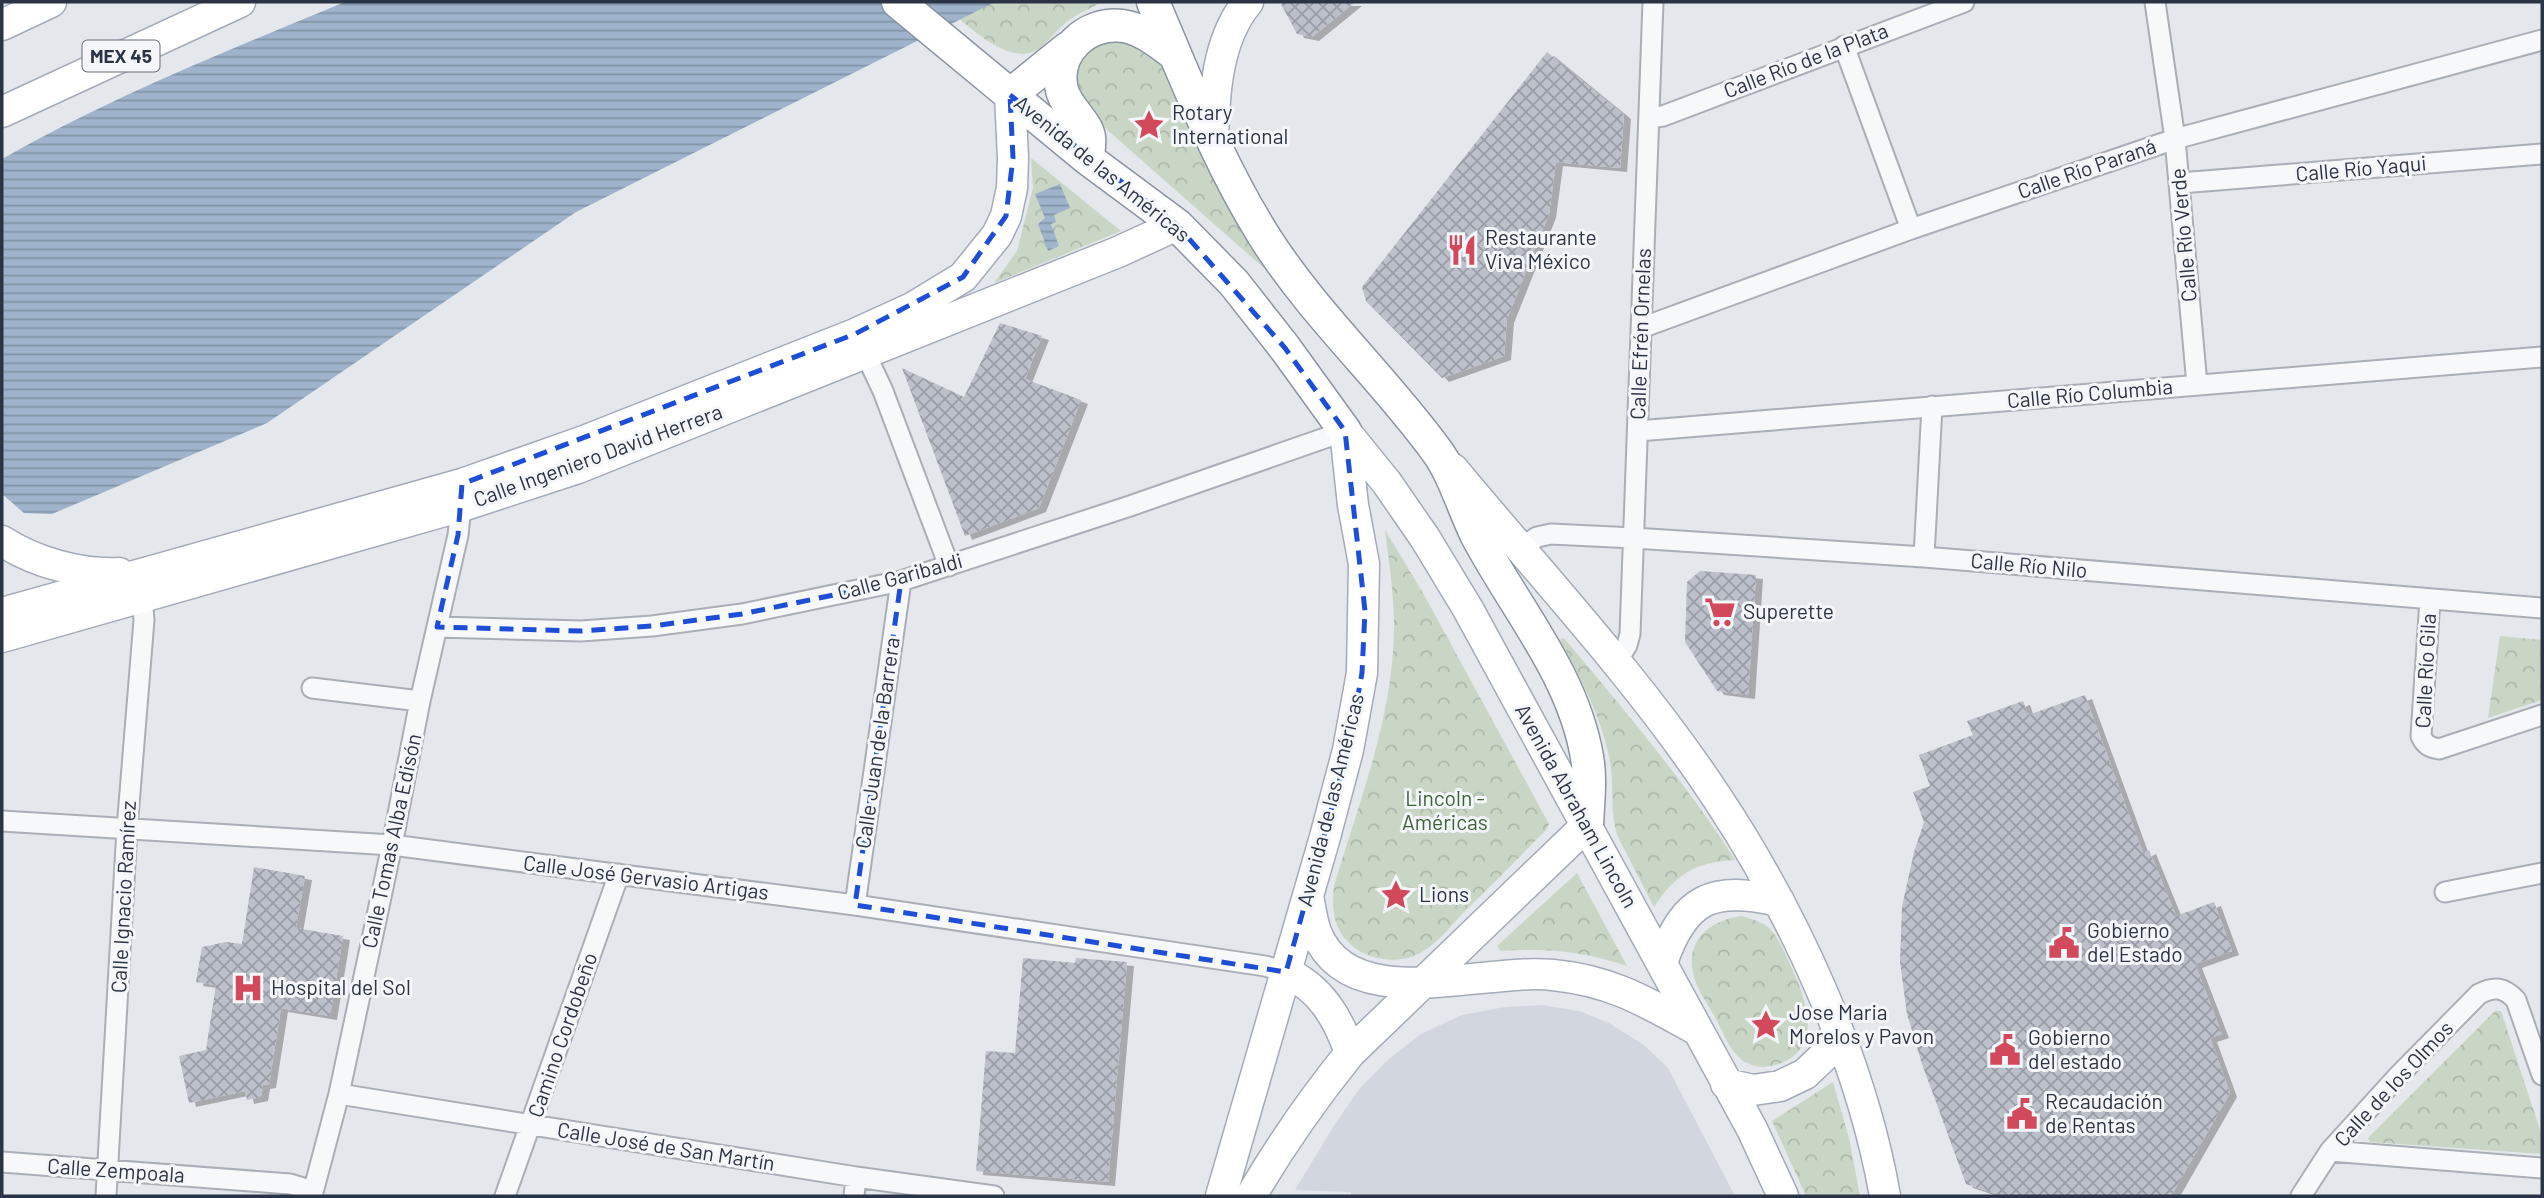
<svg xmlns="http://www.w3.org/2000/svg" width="2544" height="1198" font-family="Barlow,sans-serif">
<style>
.built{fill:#d2d6de}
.park{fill:url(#park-crowns)}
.water{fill:url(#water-rules)}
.building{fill:url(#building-cross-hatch);filter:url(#shadow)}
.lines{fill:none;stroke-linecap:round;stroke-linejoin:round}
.minor-casing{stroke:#a9aeb7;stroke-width:23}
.primary-casing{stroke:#a3abb8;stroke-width:33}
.trunk-casing{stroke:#8b94a3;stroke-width:35}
.minor{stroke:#f7f8fa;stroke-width:19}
.primary{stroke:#fff;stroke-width:30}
.trunk{stroke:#fff;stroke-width:32}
.marked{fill:none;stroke:#1d4ed8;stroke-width:5;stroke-dasharray:14 9;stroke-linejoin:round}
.labels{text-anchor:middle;stroke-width:6;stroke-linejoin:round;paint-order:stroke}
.shield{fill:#f4f6f9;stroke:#676e7b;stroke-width:2}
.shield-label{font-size:19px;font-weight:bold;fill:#2b3445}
.street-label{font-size:21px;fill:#2b3445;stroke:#f4f6f9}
.poi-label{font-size:21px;fill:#2b3445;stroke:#f4f6f9;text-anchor:start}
.park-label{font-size:21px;fill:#3f6138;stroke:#f4f6f9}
</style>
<defs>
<pattern id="park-crowns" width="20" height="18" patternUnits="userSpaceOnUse" patternTransform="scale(1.75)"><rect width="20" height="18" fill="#c9d6c5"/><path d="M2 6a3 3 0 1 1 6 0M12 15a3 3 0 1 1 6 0" fill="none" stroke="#adb8ab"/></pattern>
<pattern id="water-rules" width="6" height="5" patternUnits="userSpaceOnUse" patternTransform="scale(1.75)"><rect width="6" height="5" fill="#9fb4cc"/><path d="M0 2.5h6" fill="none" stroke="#8293a7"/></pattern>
<pattern id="building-cross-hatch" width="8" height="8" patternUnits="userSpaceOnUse" patternTransform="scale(1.75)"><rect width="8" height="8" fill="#bbc0ca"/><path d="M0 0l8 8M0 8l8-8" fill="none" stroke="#989da6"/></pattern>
<filter id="shadow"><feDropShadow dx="7" dy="4" stdDeviation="0" flood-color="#0004"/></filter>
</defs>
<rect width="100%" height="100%" fill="#e4e7ec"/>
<path class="built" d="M1541,1005L1579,1011L1609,1023L1644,1045L1668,1068L1735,1196H1351V1192L1295,1190L1335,1124L1360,1088L1389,1059L1421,1034L1462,1015L1505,1007Z"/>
<path class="park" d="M940,2H1101C1091,9 1078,13 1068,21C1059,28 1044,46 1037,50C1006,67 962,20 940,2Z
M1129,39L1159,62L1267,266L1265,269L1079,105L1073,66L1094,41Z
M1031,158L1121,231L994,283L1017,251L1033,188Z
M1385,530L1423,593L1549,824L1547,829C1519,857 1492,885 1464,912C1449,928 1432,950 1411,957C1393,963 1370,959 1355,948C1334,932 1331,911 1334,886C1359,802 1394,715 1394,626C1394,594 1389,562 1385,530Z
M2500,636L2542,640V700L2488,718Z
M1564,638C1624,710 1685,781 1735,860C1695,862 1676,874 1654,907L1618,837C1609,812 1615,782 1609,756C1600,714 1580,677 1560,640Z
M1577,873L1627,966C1583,951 1548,948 1501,951L1497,946Z
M1741,916C1751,919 1762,921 1770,929C1781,941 1786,956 1793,971C1805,998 1822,1042 1786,1061C1772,1068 1755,1070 1741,1059C1729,1050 1723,1032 1716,1019C1709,1006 1698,991 1694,977C1684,941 1709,921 1741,916Z
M2495,1011H2501L2542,1136V1154L2370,1142L2368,1138Z
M1833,1082L1849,1138L1860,1196H1806L1772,1121Z"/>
<path class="water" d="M345,2H995L576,212L267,423L52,514L24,513L2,494V159C111,97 229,50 345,2Z
M1060,184L1070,208L1054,215L1056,222L1051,224L1059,246L1048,251L1038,224L1045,218L1035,194Z"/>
<path class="building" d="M1280,2H1355L1312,37L1297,34Z
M1547,52L1624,115L1620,168L1556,162L1549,214L1507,319L1504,356L1442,378L1366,301L1362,287Z
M1000,323L1042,336L1025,379L1081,400L1039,508L965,536L902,368L964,397Z
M1700,571L1756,575L1748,695L1717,691L1685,642L1687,582Z
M2085,695L2143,853L2149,850L2176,916L2214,902L2232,951L2195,964L2222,1034L2210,1038L2230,1093L2171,1196H2002L1966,1184L1922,1064L1907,1014L1900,962L1902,907L1914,852L1924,822L1913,792L1930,786L1919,755L1973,735L1967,721L2023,701L2028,715Z
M254,867L305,876L296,928L343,936L330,1016L281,1008L269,1084L263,1085L261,1097L247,1100L245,1091L189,1103L179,1056L206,1050L216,985L196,982L202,947L226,942L242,944Z
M1023,958L1075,963L1076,958L1127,962L1108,1182L976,1171L986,1051L1015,1053Z"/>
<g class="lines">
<defs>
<path id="minor" d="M2155,2L2175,139L2197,385
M1844,46L1911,229
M1649,118L1663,116L1964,2
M2180,183L2542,154
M1641,328L1911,229L2175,139L2542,40
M860,342L883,391L949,566
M1638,431L2542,357
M1519,549L1537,537L1551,534L1634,538L1924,557L2542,608
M1924,557L1932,406
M2430,599L2421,736C2425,745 2429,747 2439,749L2542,715
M437,627L581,631L652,626L742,614L901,581L1130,506L1345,431
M1616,663L1627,645L1630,634L1653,2
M312,688L420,701
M2,821L392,845L855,905L1265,966L1286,972
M2445,892L2542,873
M855,905L901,581
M339,1094L856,1177L994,1196
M2330,1151L2542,1168
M2,1162L290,1184L313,1191
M106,1196L127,829L144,620L142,597
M312,1196L339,1094L392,845L420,701L458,535L462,496
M505,1196L619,874
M854,1196L856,1177
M2301,1196L2330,1151L2399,1075L2479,994C2494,986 2504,987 2516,1000L2542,1075"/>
<path id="primary" d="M2,25L51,2
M2,112L240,2
M1213,141C1214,94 1217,39 1248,2
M1345,431L1387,483L1425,538L1468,609L1752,1129L1783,1196
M1453,469C1541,575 1642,683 1718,799C1794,914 1861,1059 1885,1196
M2,541C34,562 81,575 119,573
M2,613L462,484L584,441L855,334L912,308L963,277L997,235L1006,216L1012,188L1013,158L1010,95
M2,637L462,506L578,468L1118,252L1177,225
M1308,895C1310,907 1312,921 1316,932C1350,1018 1484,967 1553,975C1613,981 1646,1002 1697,1030
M1662,963C1684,897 1713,886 1779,901
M1286,972C1321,989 1338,1017 1350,1053
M1726,1084L1753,1090L1780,1086L1805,1074L1825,1055L1837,1030
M1221,1196L1325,837L1348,750L1362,673L1364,564L1353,505L1345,431
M1251,1196C1280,1146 1313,1099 1350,1053L1587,825"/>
<path id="trunk" d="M898,2L1088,159L1177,225L1234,283L1285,348L1345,431
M1153,2C1187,81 1218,163 1264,236C1313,314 1382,376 1436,450C1453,472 1464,510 1477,536C1515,608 1573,674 1587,757C1591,779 1588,803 1587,825
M1010,95L1068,48
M1088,159C1088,152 1090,144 1089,137C1087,123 1066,107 1062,90C1053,53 1086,21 1123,26C1143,29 1159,43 1175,54"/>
</defs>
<use href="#minor" class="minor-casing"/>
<use href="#primary" class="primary-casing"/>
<use href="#trunk" class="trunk-casing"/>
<use href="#minor" class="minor"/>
<use href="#primary" class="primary"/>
<use href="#trunk" class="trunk"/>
</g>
<path class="marked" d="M1010,95L1177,225L1285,348L1345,431L1365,611L1362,673L1348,750L1286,972L855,905L901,581L742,614L652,626L581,631L437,627L458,535L462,484L855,334L963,277L1006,216L1013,158Z"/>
<defs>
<symbol id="sight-bare" viewBox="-9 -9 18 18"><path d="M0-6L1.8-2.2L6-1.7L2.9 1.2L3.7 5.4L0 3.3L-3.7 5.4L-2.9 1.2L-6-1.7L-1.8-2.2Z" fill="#d1495b" stroke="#f4f6f9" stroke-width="2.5" paint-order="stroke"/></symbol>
<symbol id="restaurant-bare" viewBox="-9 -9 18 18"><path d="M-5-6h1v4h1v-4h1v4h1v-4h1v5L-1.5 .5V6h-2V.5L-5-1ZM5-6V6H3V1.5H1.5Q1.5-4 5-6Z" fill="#d1495b" stroke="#f4f6f9" stroke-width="2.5" paint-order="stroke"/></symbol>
<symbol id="supermarket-bare" viewBox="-9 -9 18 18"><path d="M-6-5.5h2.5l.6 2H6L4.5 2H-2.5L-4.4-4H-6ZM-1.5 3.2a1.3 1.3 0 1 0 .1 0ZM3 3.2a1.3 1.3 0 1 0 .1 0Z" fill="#d1495b" stroke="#f4f6f9" stroke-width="2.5" paint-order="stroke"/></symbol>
<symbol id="civic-bare" viewBox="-9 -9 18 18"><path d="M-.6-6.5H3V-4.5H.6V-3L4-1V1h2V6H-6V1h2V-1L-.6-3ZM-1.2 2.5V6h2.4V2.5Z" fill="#d1495b" stroke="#f4f6f9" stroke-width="2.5" paint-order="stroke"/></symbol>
<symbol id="hospital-bare" viewBox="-9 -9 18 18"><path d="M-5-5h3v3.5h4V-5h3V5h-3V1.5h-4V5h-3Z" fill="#d1495b" stroke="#f4f6f9" stroke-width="2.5" paint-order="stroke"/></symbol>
</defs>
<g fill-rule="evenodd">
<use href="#sight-bare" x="1127" y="103" width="44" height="44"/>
<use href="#restaurant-bare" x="1440" y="228" width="44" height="44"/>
<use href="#supermarket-bare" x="1698" y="590" width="44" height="44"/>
<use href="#sight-bare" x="1374" y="873" width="44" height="44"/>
<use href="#civic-bare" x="2042" y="921" width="44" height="44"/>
<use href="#hospital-bare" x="226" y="966" width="44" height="44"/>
<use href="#sight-bare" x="1744" y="1003" width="44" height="44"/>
<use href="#civic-bare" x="1983" y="1028" width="44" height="44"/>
<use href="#civic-bare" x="2000" y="1092" width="44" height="44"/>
</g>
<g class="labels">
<rect class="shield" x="82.5" y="40.5" width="77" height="31" rx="5"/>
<g class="shield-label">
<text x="121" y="63">MEX 45</text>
</g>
<g class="street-label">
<text transform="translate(1806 61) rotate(-21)" y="7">Calle Río de la Plata</text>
<text transform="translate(1102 169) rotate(39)" y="7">Avenida de las Américas</text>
<text transform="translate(2087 169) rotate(-19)" y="7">Calle Río Paraná</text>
<text transform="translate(2361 169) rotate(-5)" y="7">Calle Río Yaqui</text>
<text transform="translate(2184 235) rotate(-95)" y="7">Calle Río Verde</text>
<text transform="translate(1641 334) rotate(-88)" y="7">Calle Efrén Ornelas</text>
<text transform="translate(2090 394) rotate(-5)" y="7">Calle Río Columbia</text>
<text transform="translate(598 456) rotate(-20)" y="7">Calle Ingeniero David Herrera</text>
<text transform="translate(2029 566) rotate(5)" y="7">Calle Río Nilo</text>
<text transform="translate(900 577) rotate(-15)" y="7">Calle Garibaldi</text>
<text transform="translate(2426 671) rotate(-87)" y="7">Calle Río Gila</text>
<text transform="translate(878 743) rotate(-82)" y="7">Calle Juan de la Barrera</text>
<text transform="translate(1331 800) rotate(-76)" y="7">Avenida de las Américas</text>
<text transform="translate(1576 806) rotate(61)" y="7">Avenida Abraham Lincoln</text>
<text transform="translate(392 841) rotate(-78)" y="7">Calle Tomas Alba Edisón</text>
<text transform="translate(646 878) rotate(7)" y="7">Calle José Gervasio Artigas</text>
<text transform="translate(124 897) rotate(-87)" y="7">Calle Ignacio Ramírez</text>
<text transform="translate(563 1035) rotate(-71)" y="7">Camino Cordobeño</text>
<text transform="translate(2394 1084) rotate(-47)" y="7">Calle de los Olmos</text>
<text transform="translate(666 1147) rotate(9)" y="7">Calle José de San Martín</text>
<text transform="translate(116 1171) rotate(4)" y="7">Calle Zempoala</text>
</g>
<g class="poi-label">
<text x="1172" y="120">Rotary<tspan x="1172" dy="24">International</tspan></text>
<text x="1485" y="245">Restaurante<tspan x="1485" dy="24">Viva México</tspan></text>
<text x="1743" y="619">Superette</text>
<text x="1419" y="902">Lions</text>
<text x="2087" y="938">Gobierno<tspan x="2087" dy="24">del Estado</tspan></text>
<text x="271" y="995">Hospital del Sol</text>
<text x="1789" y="1020">Jose Maria<tspan x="1789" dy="24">Morelos y Pavon</tspan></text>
<text x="2028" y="1045">Gobierno<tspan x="2028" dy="24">del estado</tspan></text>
<text x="2045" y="1109">Recaudación<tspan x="2045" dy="24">de Rentas</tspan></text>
</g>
<g class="park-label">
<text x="1445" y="806">Lincoln -<tspan x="1445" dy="24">Américas</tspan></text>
</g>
</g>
<rect width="2544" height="1198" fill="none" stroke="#2b3445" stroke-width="7"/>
</svg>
